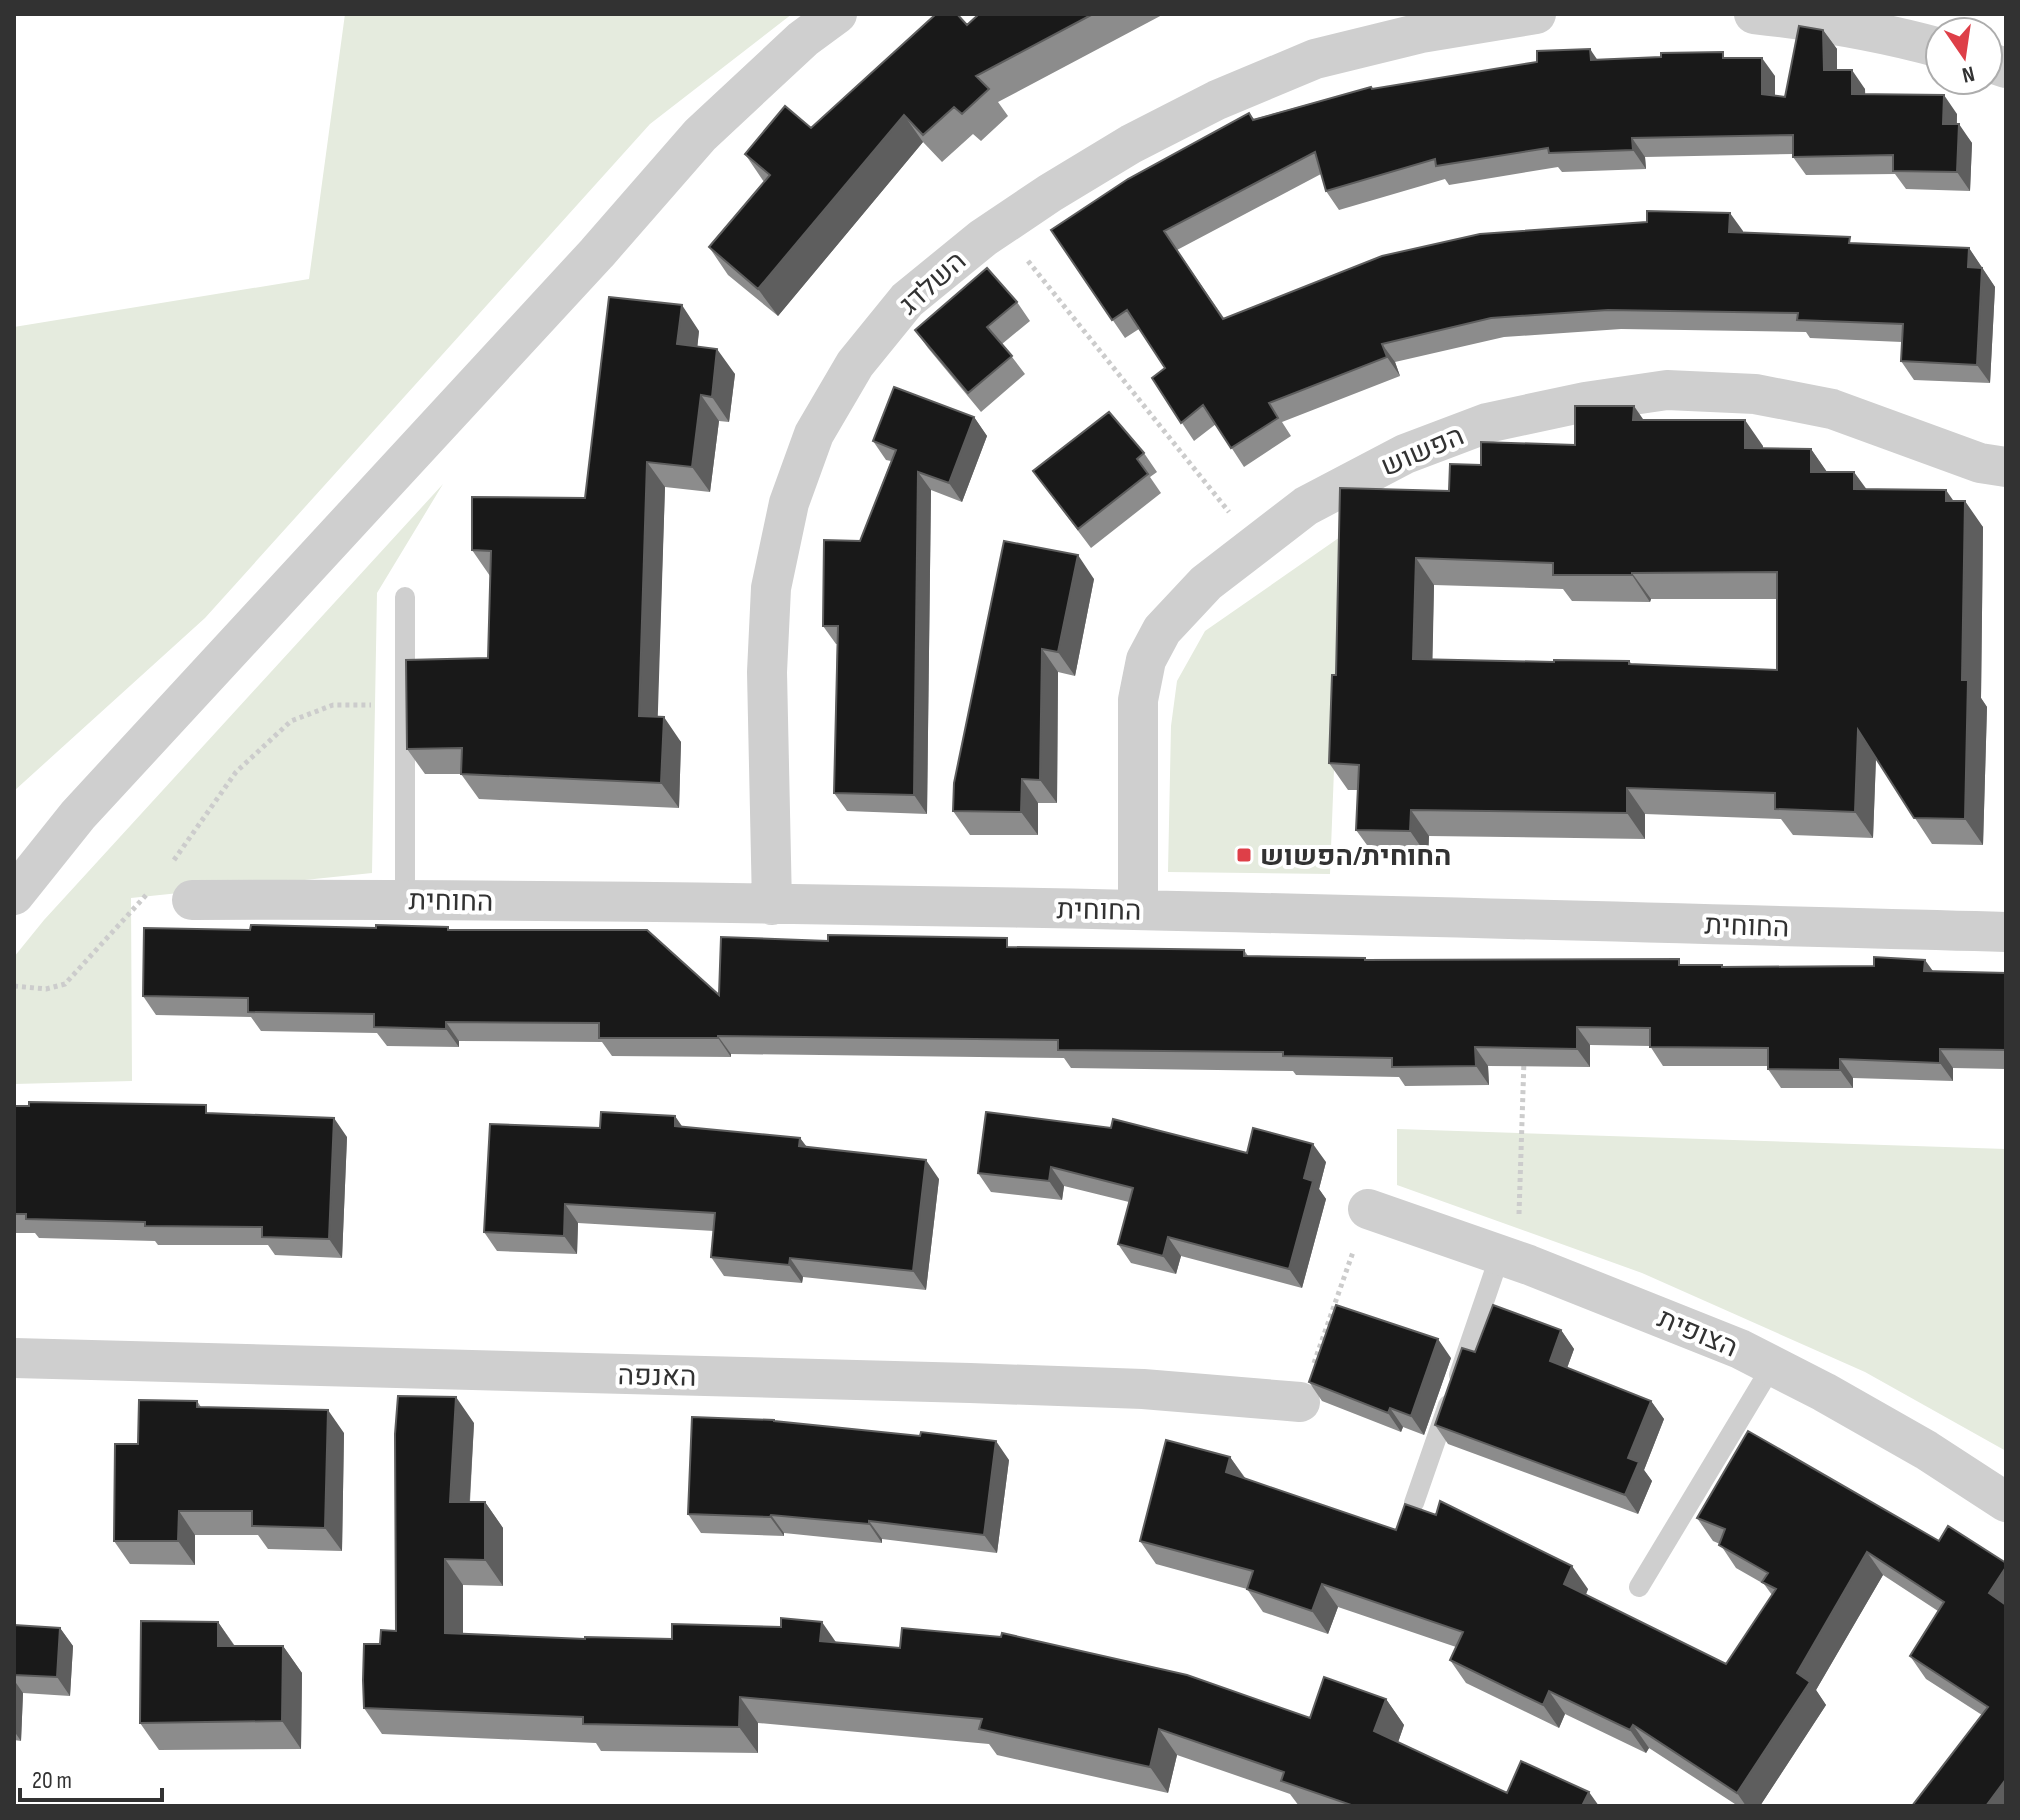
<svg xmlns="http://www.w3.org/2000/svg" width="2020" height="1820" font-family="'Sofia Sans Condensed',Heebo,sans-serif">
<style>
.green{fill:#e5ebde}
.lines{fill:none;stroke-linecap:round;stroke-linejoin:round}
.path{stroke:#ccc;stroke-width:5;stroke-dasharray:4 4;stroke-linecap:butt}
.service{stroke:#cfcfcf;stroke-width:20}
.minor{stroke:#cfcfcf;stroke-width:40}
.wall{fill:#8c8c8c;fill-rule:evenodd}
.shaded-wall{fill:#5e5e5e}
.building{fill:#191919;stroke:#5e5e5e;stroke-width:2;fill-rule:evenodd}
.poi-dot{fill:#de3f48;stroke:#fff;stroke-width:3}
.labels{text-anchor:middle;stroke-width:8;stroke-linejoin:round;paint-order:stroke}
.street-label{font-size:28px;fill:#323232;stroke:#fff}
.poi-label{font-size:28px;font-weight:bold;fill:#323232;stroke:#fff;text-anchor:start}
</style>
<rect width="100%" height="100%" fill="#fff"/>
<path class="green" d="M345,14H792L650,124L205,618L14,791V327L309,279Z
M443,484L377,593L372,873L131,898L132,1081L14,1084V957L44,920Z
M1343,535L1330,874L1168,872L1171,726L1177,681L1205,631Z
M1397,1129L2006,1149V1451L1865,1372L1642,1273L1397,1185Z"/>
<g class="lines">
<path class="path" d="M1028,261L1229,512
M174,860L236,772L291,721L333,705H371
M14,986L46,989L65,984L148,893
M1519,1214L1524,1060
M1314,1363L1353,1252"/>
<path class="service" d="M405,900V597
M1459,1375L1500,1255
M1414,1503L1448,1405
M1639,1587L1772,1366"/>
<path class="minor" d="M1754,14C1817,21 1879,31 1940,48
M1988,62L2006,68
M14,895L78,815L597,253L700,135L803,39L837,14
M192,900C797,898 1401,916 2006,932
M772,905L767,672L771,588L789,503L814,434L855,364L907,300L983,238L1050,193L1131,144L1217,100L1315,59L1421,33L1536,14
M1138,909V700L1146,660L1162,630L1206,583L1306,506L1405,454L1487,423L1585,402L1667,390L1755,394L1832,409L1980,463L2006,467
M1368,1209L1529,1265L1740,1349L1824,1392L1926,1450L2006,1502
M14,1358L970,1383L1143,1389L1300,1402"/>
</g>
<path class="wall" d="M979,14H1164L998,102L1008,116L981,141L973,134L942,162L923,142L778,316L728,275L709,247L764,182L745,154L811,128L967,25Z
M1823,30L1837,49V70L1865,89V94L1957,114V124L1972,143L1970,191L1906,189L1895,174L1806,175L1793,157V154L1645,157L1646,169L1562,172L1558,167L1449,185L1445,179L1339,210L1326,191L1321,174L1177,250L1224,318L1743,231V233L1854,243L1969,248L1995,287L1990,383L1914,380L1901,361L1902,342L1810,338L1806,332L1621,329L1504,337L1395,362L1400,376L1282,422L1291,436L1244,467L1216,424L1194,441L1152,378L1165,368L1139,329L1125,338L1051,230L1249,113L1254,119L1371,87L1373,89L1597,59L1727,58L1775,76V96L1785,97Z
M1017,302L1030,321L1002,344L1025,374L981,412L928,348L915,330Z
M699,331L697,347L735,374L729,422L719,421L710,492L665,487L657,717L681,742L679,808L479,799L461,774H425L407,749L488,658L490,576L472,550L585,498Z
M974,417L987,436L962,502L931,490L927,814L847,811L834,793L837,644H836L823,626L860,541L891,461L886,460L873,441Z
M1643,420L1763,446V449H1811L1827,472L1867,490L1954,501L1983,527L1981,698L1987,707L1983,845L1932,844L1876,759L1873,838L1793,835L1781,819L1645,814V839L1429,836L1428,857L1375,856L1356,830L1358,790H1348L1329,763L1336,675L1449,491L1481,465L1575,445ZM1434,585L1563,589L1572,601L1650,602L1651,599H1777V670L1632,664L1629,661L1554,662L1432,659Z
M1144,453L1157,472L1150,477L1161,493L1091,548L1033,471Z
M1004,541L1094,579L1075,676L1058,672L1057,803H1038V835H970L953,811Z
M376,928L450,930L719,995L1013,947L1244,950L1248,956L1365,958L1367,960L1683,965L2006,973V1069L1953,1068V1081L1853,1078V1088H1781L1768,1069V1066H1663L1650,1046L1590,1045V1067L1488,1066L1489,1085L1405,1086L1399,1077L1296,1075L1293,1071L1071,1068L1064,1058L731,1054V1057L612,1056L602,1042L459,1041V1047L387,1046L377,1033L261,1031L251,1017L156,1015L143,996L250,930Z
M14,1106L212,1113L347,1137L342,1258L275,1255L268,1245H158L155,1241L39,1238L35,1233H14Z
M683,1127L800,1138L807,1147L939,1179L926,1290L803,1277L802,1283L724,1276L711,1257L714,1231L578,1223L577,1254L497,1251L484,1232L600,1128Z
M1247,1153L1326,1162L1319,1189L1326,1199L1302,1288L1181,1256L1176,1274L1131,1263L1118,1244L1129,1202L1064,1186L1062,1200L991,1192L978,1173Z
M1561,1330L1574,1349L1567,1368L1651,1401L1664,1419L1644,1470L1652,1481L1638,1514L1448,1444L1435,1425L1475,1352Z
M1451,1358L1424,1435L1403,1427L1401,1432L1322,1401L1309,1382Z
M197,1401L201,1407L344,1433L342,1551L268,1549L258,1535H195V1565L130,1564L114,1541L138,1444Z
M774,1420L775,1421L1009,1460L997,1553L882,1539V1543L784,1533V1536L701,1533L688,1514Z
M474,1423L470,1502H485L503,1528V1586L463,1585V1634L585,1639L836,1642L1310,1718L1386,1699L1404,1725L1398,1742L1507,1793L1599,1806H1299L1290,1794L1177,1755L1168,1793L997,1755L989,1744L758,1723V1753L601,1751L596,1743L382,1734L364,1708L380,1644L396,1631Z
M1230,1457L1246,1479L1396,1530L1588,1589L1586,1595L1726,1664L1772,1595L1764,1584L1736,1568L1720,1544L1713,1541L1697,1518L1939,1541L2006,1563V1806L1982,1715L1926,1679L1910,1656L1938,1611L1883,1575L1816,1690L1826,1705L1760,1806H1738L1649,1748L1646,1753L1565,1714L1559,1728L1466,1683L1450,1660L1456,1647L1338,1607L1328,1634L1263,1612L1247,1589L1156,1564L1140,1541Z
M218,1622L235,1646H283L302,1673L301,1749L159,1750L140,1723Z
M14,1625L60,1628L73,1646L70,1696L23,1693L21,1741L14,1740Z"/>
<path class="shaded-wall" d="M1823,30L1837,49V89L1824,70Z
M1590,49L1603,68L1591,60Z
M1762,58L1775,76V113L1762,94Z
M1852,70L1865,89L1866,113L1852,94Z
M1944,95L1957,114L1956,142L1943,124Z
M904,115L923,142L778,316L758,289Z
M1959,124L1972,143L1970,191L1957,172Z
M1632,138L1645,157L1646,169L1633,150Z
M1730,213L1743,231L1742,251L1729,232Z
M1969,248L1995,287L1990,383L1977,365L1968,267Z
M682,305L699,331L695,370L677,344Z
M1382,344L1395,362L1400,376L1387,357Z
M717,349L735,374L729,422L712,397Z
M701,395L719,421L710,492L692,467Z
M1634,406L1652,432L1633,420Z
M974,417L987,436L962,502L949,483Z
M1745,420L1763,446V475L1745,448Z
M1811,449L1829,475L1811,472Z
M647,462L665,487L657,741L639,716Z
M918,472L931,490L927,814L914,795Z
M1854,472L1873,498L1854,489Z
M1946,490L1964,516L1946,501Z
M1965,501L1983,527L1981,698L1987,707L1983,845L1965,819L1962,680Z
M1078,555L1094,579L1075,676L1058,652Z
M1416,558L1434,585L1432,685L1413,659Z
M1632,573L1651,599L1650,602L1632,575Z
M1042,649L1058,672L1057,803L1040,780Z
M664,717L681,742L679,808L661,783Z
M1858,730L1876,756L1873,838L1855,812Z
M1022,779L1038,803V835L1021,812Z
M1627,788L1645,814V839L1627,813Z
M1411,810L1429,836L1428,857L1410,831Z
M1925,960L1938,978L1924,971Z
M446,1022L459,1041V1047L446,1029Z
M1577,1027L1590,1045V1067L1577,1049Z
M718,1036L731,1054V1057L718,1038Z
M1475,1047L1488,1066L1489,1085L1476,1066Z
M1940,1049L1953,1068V1081L1940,1063Z
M1840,1059L1853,1078V1088L1840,1070Z
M675,1116L688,1135L675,1126Z
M334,1118L347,1137L342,1258L329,1239Z
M800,1138L813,1156L799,1146Z
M1313,1144L1326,1162L1319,1189L1326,1199L1302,1288L1289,1269L1304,1178Z
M926,1160L939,1179L926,1290L913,1271Z
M1051,1167L1064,1186L1062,1200L1049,1181Z
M565,1204L578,1223L577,1254L564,1236Z
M1168,1237L1181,1256L1176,1274L1163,1256Z
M790,1258L803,1277L802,1283L789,1265Z
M1561,1330L1574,1349L1563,1379L1550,1361Z
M1438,1339L1451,1358L1424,1435L1411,1416Z
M456,1397L474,1423L468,1529L450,1502Z
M1651,1401L1664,1419L1644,1470L1652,1481L1638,1514L1625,1495L1628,1458Z
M1390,1408L1403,1427L1401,1432L1388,1413Z
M328,1410L344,1433L342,1551L325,1528Z
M996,1441L1009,1460L997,1553L984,1535Z
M1230,1457L1246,1480L1226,1472Z
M485,1502L503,1528V1586L485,1560Z
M179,1511L195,1535V1565L178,1541Z
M771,1515L784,1533V1536L770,1517Z
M869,1521L882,1539V1543L869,1524Z
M1867,1552L1883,1575L1816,1690L1826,1705L1760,1806H1746L1737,1793L1797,1673Z
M445,1559L463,1585V1659L445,1633Z
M1572,1566L1588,1589L1580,1607L1564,1584Z
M2006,1567V1615L1989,1593Z
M1322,1584L1338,1607L1328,1634L1312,1611Z
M218,1622L237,1650L218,1646Z
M822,1622L840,1648L820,1641Z
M60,1628L73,1646L70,1696L57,1677Z
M283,1646L302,1673L301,1749L282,1721Z
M14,1680L23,1693L21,1741L14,1731Z
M1549,1691L1565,1714L1559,1728L1543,1705Z
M740,1697L758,1723V1753L739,1727Z
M1386,1699L1404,1725L1393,1757L1374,1731Z
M1633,1725L1649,1748L1646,1753L1630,1730Z
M1159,1729L1177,1755L1168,1793L1150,1767Z
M2006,1779V1806H1986Z
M1589,1792L1599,1806H1582Z"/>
<path class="building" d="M936,14H957L967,25L979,14H1093L976,76L989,89L962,114L954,107L923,135L904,115L758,289L709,247L770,175L745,154L785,106L811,128Z
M1799,26L1823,30L1824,70H1852V94L1944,95L1943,124H1959L1957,172L1893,171V155L1793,157V135L1632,138L1633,150L1549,153L1548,148L1436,166L1435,159L1326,191L1315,152L1164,231L1223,319L1382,256L1480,234L1647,222V211L1730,213L1729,232L1850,237L1849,243L1969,248L1968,267L1982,268L1977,365L1901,361L1903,324L1797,320L1798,313L1608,310L1491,318L1382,344L1387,357L1269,403L1278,418L1231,448L1203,405L1181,423L1152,378L1165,368L1127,310L1112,320L1051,230L1128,179L1249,113L1253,120L1371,87L1372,89L1537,62V51L1590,49L1591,60L1661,57V53L1723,52V58H1762V94L1785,97Z
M987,268L1017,302L987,327L1012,356L968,393L915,330Z
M609,297L682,305L677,344L717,349L712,397L701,395L692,467L647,462L639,716L664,717L661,783L461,774L462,748L407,749L406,660L488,658L491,551L472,550V497L585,498Z
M894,387L974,417L949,483L918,472L914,795L834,793L838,626H823L824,540L860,541L896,450L873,441Z
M1575,406H1634L1633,420H1745V448L1811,449V472H1854V489L1946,490V501H1965L1962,680H1968L1965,819L1914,818L1858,730L1855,812L1775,809V793L1627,788V813L1411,810L1410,831L1356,830L1359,765L1329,763L1332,675H1336L1340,488L1449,491L1450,464L1481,465V442L1575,445ZM1416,558L1553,563V575H1632V573L1777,572V670L1629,664V661L1554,660V662L1413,659Z
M1109,412L1144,453L1137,459L1148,474L1078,529L1033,471Z
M1004,541L1078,555L1058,652L1042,649L1040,780L1022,779L1021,812L953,811L954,783Z
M251,925L376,928V925L448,927V930H647L719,995L721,937L828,941V935L1007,938V947L1244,950V956L1365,958V960L1679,959V965H1722V967L1874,966V957L1925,960L1924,971L2006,973V1050L1940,1049V1063L1840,1059V1070L1768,1069V1048L1650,1047V1028L1577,1027V1049L1475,1047L1476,1066L1392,1067V1058L1283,1056V1052L1058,1050V1040L718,1036V1038H599V1023L446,1022V1029L374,1027V1014L248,1012V998L143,996L144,928L250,930Z
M29,1102L206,1105V1113L334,1118L329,1239L262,1237V1227L145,1226V1222L26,1219V1214H14V1106H29Z
M601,1112L675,1116V1126L800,1138L799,1146L926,1160L913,1271L790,1258L789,1265L711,1257L715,1213L565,1204L564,1236L484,1232L490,1124L600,1128Z
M986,1112L1111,1128L1113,1119L1247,1153L1253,1128L1313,1144L1304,1178L1313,1181L1289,1269L1168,1237L1163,1256L1118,1244L1133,1188L1051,1167L1049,1181L978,1173Z
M1336,1305L1438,1339L1411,1416L1390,1408L1388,1413L1309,1382Z
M1493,1305L1561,1330L1550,1361L1651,1401L1628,1458L1639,1462L1625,1495L1435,1425L1462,1348L1475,1352Z
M398,1396L456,1397L450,1502H485V1560L445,1559V1633L585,1639V1637L672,1639V1624L781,1627V1618L822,1622L820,1641L900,1648L902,1628L1001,1637L1002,1633L1187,1675L1310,1718L1324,1677L1386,1699L1374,1731L1507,1793L1521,1761L1589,1792L1582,1806H1354L1281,1781L1284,1772L1159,1729L1150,1767L979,1729L982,1719L740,1697L739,1727L583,1724V1717L364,1708L363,1680L364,1644H380L381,1630L396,1631L395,1434Z
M139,1400L197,1401V1407L328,1410L325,1528L252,1526V1511H179L178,1541H114L115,1444H138Z
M692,1417L774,1420V1421L920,1436L921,1432L996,1441L984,1535L869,1521V1524L771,1515L770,1517L688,1514Z
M1748,1431L1939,1541L1948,1526L2006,1563V1567L1989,1593L2006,1605V1779L1986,1806H1912L1988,1707L1910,1656L1944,1602L1867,1552L1797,1673L1810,1682L1737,1793L1633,1725L1630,1730L1549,1691L1543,1705L1450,1660L1463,1632L1322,1584L1312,1611L1247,1589L1253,1571L1140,1541L1166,1440L1230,1457L1226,1472L1396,1530L1405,1504L1436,1515L1440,1501L1572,1566L1564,1584L1726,1664L1776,1589L1762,1582L1768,1573L1719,1545L1725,1529L1697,1518Z
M141,1621L218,1622V1646H283L282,1721L140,1723Z
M14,1625L60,1628L57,1677L14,1675Z"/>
<rect class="poi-dot" x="1236" y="847" width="16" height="16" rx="4"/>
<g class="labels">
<g class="street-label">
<text transform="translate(932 282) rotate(-42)" y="10">השלדג</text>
<text transform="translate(1422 450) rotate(-23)" y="10">הפשוש</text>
<text transform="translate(451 900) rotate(1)" y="10">החוחית</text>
<text transform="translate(1099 909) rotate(1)" y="10">החוחית</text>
<text transform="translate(1747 925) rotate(2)" y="10">החוחית</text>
<text transform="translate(1698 1332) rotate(23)" y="10">הצופית</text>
<text transform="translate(657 1375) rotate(1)" y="10">האנפה</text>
</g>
<g class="poi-label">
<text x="1260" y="865">החוחית/הפשוש</text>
</g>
</g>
<rect width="2020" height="1820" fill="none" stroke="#323232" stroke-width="32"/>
<g transform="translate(1964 56) rotate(167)"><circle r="38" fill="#ffffff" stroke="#adadad" stroke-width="2"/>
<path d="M0-6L14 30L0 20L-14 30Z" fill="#de3f48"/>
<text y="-12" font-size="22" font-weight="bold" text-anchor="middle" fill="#323232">N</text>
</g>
<path d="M20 1788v12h142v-12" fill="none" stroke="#323232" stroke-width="4"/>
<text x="32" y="1788" font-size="24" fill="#323232" stroke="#ffffff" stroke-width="6" paint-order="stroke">20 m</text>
</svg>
